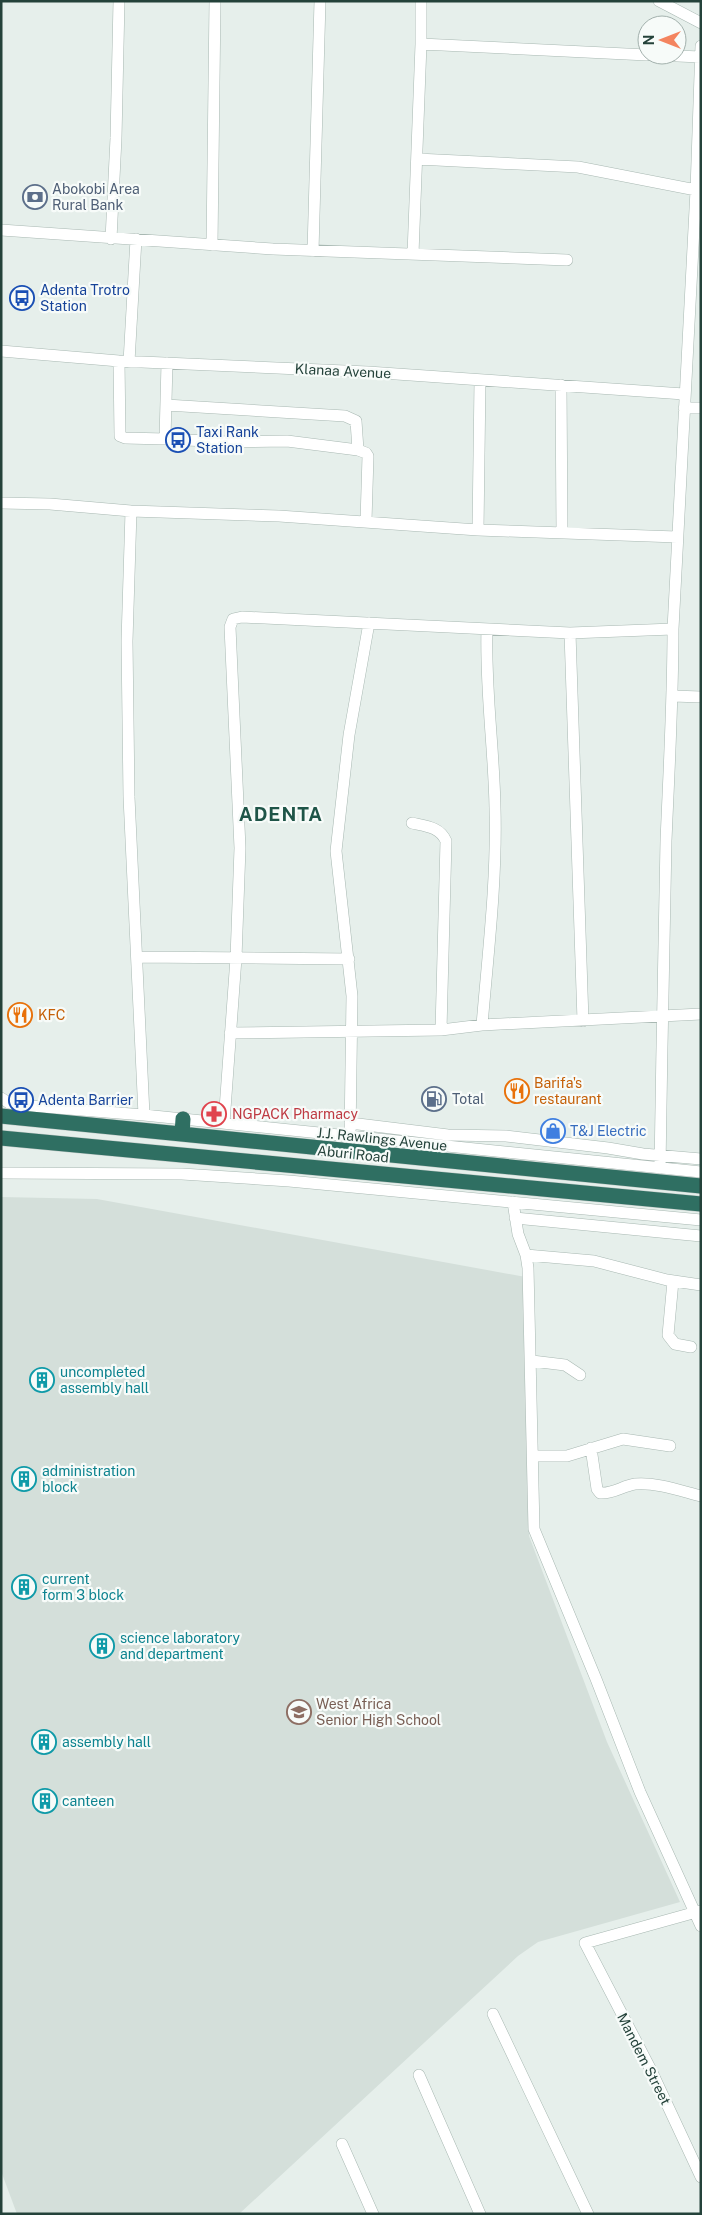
<svg xmlns="http://www.w3.org/2000/svg" width="702" height="2215" font-family="'Public Sans',sans-serif">
<style>
.built{fill:#d4dfda}
.lines{fill:none;stroke-linecap:round;stroke-linejoin:round}
.minor-casing{stroke:#a8b8b2;stroke-width:12}
.highway-casing{stroke:#c2cac8;stroke-width:16}
.minor{stroke:#fff;stroke-width:11}
.highway{stroke:#2f6f62;stroke-width:15}
.labels{text-anchor:middle;stroke-width:4.5;stroke-linejoin:round;paint-order:stroke}
.service-label{font-size:14px;fill:#4e5e75;stroke:#f7fbf9;text-anchor:start}
.transit-label{font-size:14px;fill:#164399;stroke:#f7fbf9;text-anchor:start}
.street-label{font-size:14px;fill:#24423a;stroke:#f7fbf9}
.food-label{font-size:14px;fill:#c56008;stroke:#f7fbf9;text-anchor:start}
.health-label{font-size:14px;fill:#be3a42;stroke:#f7fbf9;text-anchor:start}
.shop-label{font-size:14px;fill:#366cbe;stroke:#f7fbf9;text-anchor:start}
.culture-label{font-size:14px;fill:#0d838f;stroke:#f7fbf9;text-anchor:start}
.education-label{font-size:14px;fill:#785e54;stroke:#f7fbf9;text-anchor:start}
.district-label{font-size:19px;font-weight:bold;letter-spacing:1px;fill:#1f5548;stroke:#f7fbf9}
</style>
<rect width="100%" height="100%" fill="#e6efeb"/>
<path class="built" d="M1,1197L97,1199L531,1278L529,1536L607,1742L680,1902L538,1942L518,1956L239,2214H17L1,2171Z"/>
<g class="lines">
<defs>
<path id="minor" d="M659,1L701,23
M421,44L647,55
M656,55L700,57
M417,159L578,167L696,190
M1,230L273,249L567,260
M111,239L116,138L119,1
M212,245L215,1
M313,251L320,1
M413,254L421,44V1
M1,351L119,361L368,372L684,394
M119,361L120,436L125,438L165,439
M129,362L136,239
M167,363L165,439L229,442L287,441L358,450L366,453L368,456L366,521
M561,385L562,532
M166,405L345,416L356,421L358,450
M684,408H701
M1,503L50,504L131,511L279,516L478,530L677,537
M131,511L127,641L129,797L144,1115
M478,530L480,381
M570,633L583,1021
M673,696L701,697
M412,823C426,826 440,827 446,841L441,1030
M137,957L349,959
M482,1025C488,953 497,880 495,808C494,748 485,689 487,629
M230,1033L441,1030L482,1025L701,1014
M1,1098L9,1103L18,1105L144,1115L701,1172
M224,1123L236,958L240,848L230,627L233,619L242,617L570,633L673,629
M350,1123L448,1135L506,1136L608,1148L643,1154L701,1159
M350,1137L352,996L336,851L349,735L369,623
M660,1168C662,1059 663,950 666,841C669,770 673,700 673,629L696,190L701,46
M1,1173L182,1174L289,1181L701,1220
M513,1202L518,1234L526,1255L528,1268L534,1529L596,1679L640,1792L701,1926
M515,1218L701,1236
M526,1255L594,1261L667,1280L701,1285
M673,1281L668,1335L675,1344L691,1347
M532,1361L565,1365L580,1375
M591,1448L597,1489L600,1493C614,1494 622,1486 635,1484C656,1482 681,1491 701,1496
M533,1456H567L623,1439L670,1446
M700,1911L585,1943L651,2070L701,2177
M493,2014L588,2214
M419,2075L480,2214
M342,2144L373,2214"/>
<path id="highway" d="M1,1116L701,1186
M182,1134L183,1119
M1,1138L701,1204"/>
</defs>
<use href="#minor" class="minor-casing"/>
<use href="#highway" class="highway-casing"/>
<use href="#minor" class="minor"/>
<use href="#highway" class="highway"/>
</g>
<defs>
<symbol id="bank-ring" viewBox="-11 -11 22 22"><circle r="9.5" fill="#f7fbf9" stroke="#5c6f8a" stroke-width="1.5"/><path d="M-6-4H6V4H-6ZM0-2.3a2.3 2.3 0 1 0 0 4.6a2.3 2.3 0 1 0 0-4.6Z" fill="#5c6f8a"/></symbol>
<symbol id="bus-ring" viewBox="-11 -11 22 22"><circle r="9.5" fill="#f7fbf9" stroke="#1a4fb4" stroke-width="1.5"/><path d="M-5-6H5V4H4V6H2V4H-2V6H-4V4H-5ZM-3.5-4V0h7V-4ZM-3.5 1.2v1.5H-2V1.2ZM2 1.2v1.5H3.5V1.2Z" fill="#1a4fb4"/></symbol>
<symbol id="restaurant-ring" viewBox="-11 -11 22 22"><circle r="9.5" fill="#f7fbf9" stroke="#e8710a" stroke-width="1.5"/><path d="M-5-6h1v4h1v-4h1v4h1v-4h1v5L-1.5 .5V6h-2V.5L-5-1ZM5-6V6H3V1.5H1.5Q1.5-4 5-6Z" fill="#e8710a"/></symbol>
<symbol id="fuel-ring" viewBox="-11 -11 22 22"><circle r="9.5" fill="#f7fbf9" stroke="#5c6f8a" stroke-width="1.5"/><path d="M-5.5-6h7V0h2V4h1.3V-2.5L3-4.5l.8-.8L6-3V5H2.5V1h-1V6h-7ZM-4.2-4.7v3.2H.2V-4.7Z" fill="#5c6f8a"/></symbol>
<symbol id="pharmacy-ring" viewBox="-11 -11 22 22"><circle r="9.5" fill="#f7fbf9" stroke="#e0444e" stroke-width="1.5"/><path d="M-2-6h4v4h4v4h-4v4h-4v-4h-4v-4h4Z" fill="#e0444e"/></symbol>
<symbol id="shop-ring" viewBox="-11 -11 22 22"><circle r="9.5" fill="#f7fbf9" stroke="#3f7fe0" stroke-width="1.5"/><path d="M-5-2.5h2.3a2.7 3.5 0 0 1 5.4 0H5L5.5 6h-11ZM-1.5-2.5h3a1.5 2.3 0 0 0-3 0Z" fill="#3f7fe0"/></symbol>
<symbol id="building-ring" viewBox="-11 -11 22 22"><circle r="9.5" fill="#f7fbf9" stroke="#0f9aa8" stroke-width="1.5"/><path d="M-4-6H4V6H1V3H-1V6H-4ZM-2.5-4.3h1.7v1.8h-1.7ZM.8-4.3h1.7v1.8H.8ZM-2.5-1h1.7V.8h-1.7ZM.8-1h1.7V.8H.8Z" fill="#0f9aa8"/></symbol>
<symbol id="school-ring" viewBox="-11 -11 22 22"><circle r="9.5" fill="#f7fbf9" stroke="#8d6e63" stroke-width="1.5"/><path d="M0-5L7-2L0 1L-7-2ZM-4 1L0 2.5L4 1V4Q0 6-4 4Z" fill="#8d6e63"/></symbol>
</defs>
<g fill-rule="evenodd">
<use href="#bank-ring" x="21" y="183" width="28" height="28"/>
<use href="#bus-ring" x="8" y="284" width="28" height="28"/>
<use href="#bus-ring" x="164" y="426" width="28" height="28"/>
<use href="#restaurant-ring" x="6" y="1001" width="28" height="28"/>
<use href="#restaurant-ring" x="503" y="1077" width="28" height="28"/>
<use href="#fuel-ring" x="420" y="1085" width="28" height="28"/>
<use href="#bus-ring" x="7" y="1086" width="28" height="28"/>
<use href="#pharmacy-ring" x="200" y="1100" width="28" height="28"/>
<use href="#shop-ring" x="539" y="1117" width="28" height="28"/>
<use href="#building-ring" x="28" y="1366" width="28" height="28"/>
<use href="#building-ring" x="10" y="1465" width="28" height="28"/>
<use href="#building-ring" x="10" y="1573" width="28" height="28"/>
<use href="#building-ring" x="88" y="1632" width="28" height="28"/>
<use href="#school-ring" x="285" y="1698" width="28" height="28"/>
<use href="#building-ring" x="30" y="1728" width="28" height="28"/>
<use href="#building-ring" x="31" y="1787" width="28" height="28"/>
</g>
<g class="labels">
<g class="service-label">
<text x="52" y="194">Abokobi Area<tspan x="52" dy="16">Rural Bank</tspan></text>
<text x="452" y="1104">Total</text>
</g>
<g class="transit-label">
<text x="40" y="295">Adenta Trotro<tspan x="40" dy="16">Station</tspan></text>
<text x="196" y="437">Taxi Rank<tspan x="196" dy="16">Station</tspan></text>
<text x="38" y="1105">Adenta Barrier</text>
</g>
<g class="street-label">
<text transform="translate(343 371) rotate(3)" y="5">Klanaa Avenue</text>
<text transform="translate(382 1139) rotate(6)" y="5">J.J. Rawlings Avenue</text>
<text transform="translate(353 1154) rotate(6)" y="5">Aburi Road</text>
<text transform="translate(644 2059) rotate(63)" y="5">Mandem Street</text>
</g>
<g class="food-label">
<text x="38" y="1020">KFC</text>
<text x="534" y="1088">Barifa's<tspan x="534" dy="16">restaurant</tspan></text>
</g>
<g class="health-label">
<text x="232" y="1119">NGPACK Pharmacy</text>
</g>
<g class="shop-label">
<text x="570" y="1136">T&amp;J Electric</text>
</g>
<g class="culture-label">
<text x="60" y="1377">uncompleted<tspan x="60" dy="16">assembly hall</tspan></text>
<text x="42" y="1476">administration<tspan x="42" dy="16">block</tspan></text>
<text x="42" y="1584">current<tspan x="42" dy="16">form 3 block</tspan></text>
<text x="120" y="1643">science laboratory<tspan x="120" dy="16">and department</tspan></text>
<text x="62" y="1747">assembly hall</text>
<text x="62" y="1806">canteen</text>
</g>
<g class="education-label">
<text x="316" y="1709">West Africa<tspan x="316" dy="16">Senior High School</tspan></text>
</g>
<g class="district-label">
<text x="281" y="821">ADENTA</text>
</g>
</g>
<rect width="702" height="2215" fill="none" stroke="#24423a" stroke-width="5"/>
<g transform="translate(662 40) rotate(270)"><circle r="24" fill="#f7fbf9" stroke="#a3b1ad"/>
<path d="M0-4L9 19L0 12L-9 19Z" fill="#f4845f"/>
<text y="-8" font-size="14" font-weight="bold" text-anchor="middle" fill="#24423a">N</text>
</g>
</svg>
